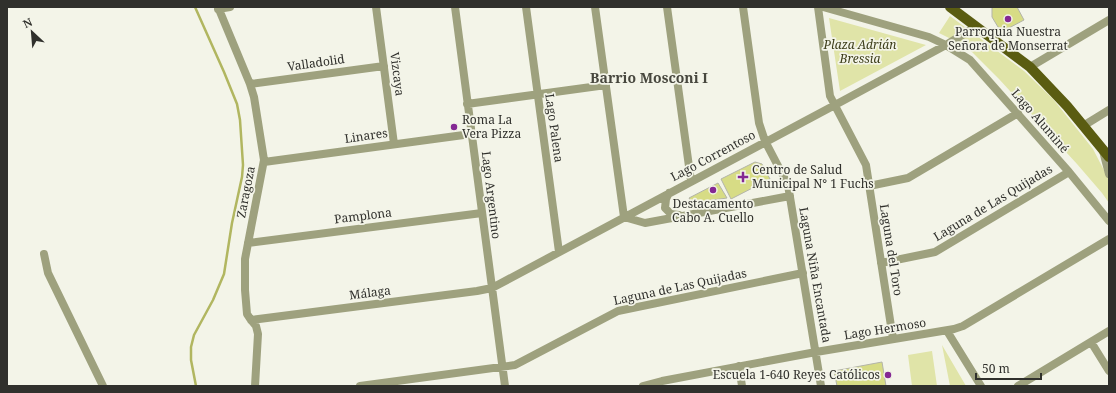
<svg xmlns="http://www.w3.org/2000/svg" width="1116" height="393" font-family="'Noto Serif',serif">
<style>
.green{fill:#e0e4a8}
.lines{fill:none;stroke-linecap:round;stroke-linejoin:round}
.stream{stroke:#b1b660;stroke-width:2.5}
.building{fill:#d7dc85;stroke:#b3b4a9}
.minor{stroke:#9ea17e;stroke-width:8}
.major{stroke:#5a5c11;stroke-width:10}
.poi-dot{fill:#842893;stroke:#f3f4e8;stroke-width:1.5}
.labels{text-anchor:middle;stroke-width:3.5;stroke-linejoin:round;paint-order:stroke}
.poi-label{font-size:12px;fill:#30302c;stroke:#f3f4e8}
.park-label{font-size:12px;font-style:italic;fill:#3c3d19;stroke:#f3f4e8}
.street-label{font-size:12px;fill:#30302c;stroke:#f3f4e8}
.quarter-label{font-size:14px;font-weight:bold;fill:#47473e;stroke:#f3f4e8}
</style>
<rect width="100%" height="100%" fill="#f3f4e8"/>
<path class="green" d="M950,16L1024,71L1053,99L1093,149L1109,180V203L1102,193L1077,164L999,79L970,50L961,44L939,33Z
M829,18L926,45L840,91Z
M942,345L966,386H950Z
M932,351L937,386H912L908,355Z"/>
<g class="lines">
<path class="stream" d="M195,7L224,72L237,104L240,120L243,165L242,177L232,223L224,274L213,300L194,335L191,347V360L196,386"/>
</g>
<path class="building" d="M994,7H1017L1024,20L1005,30L998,27L992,17V8Z
M755,162L762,164L770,179L731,199L721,179Z
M718,183L727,198L692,203L689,198Z
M882,362L886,386H837L834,371Z"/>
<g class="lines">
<path class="minor" d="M218,7L250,84L254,97L264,160L245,259V290L247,314L251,320L256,326L258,334L255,386
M376,7L394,144
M455,7L505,386
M526,7L559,252
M595,7L624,217L645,223L790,196
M667,7L691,181
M743,7L759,123L765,141L788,185L821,386
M818,7L830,96L866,165L893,339
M823,7L929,37L946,45L970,60L1069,172L1109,221
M218,9L230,7
M1030,67L1109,20
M250,84L384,66
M467,104L606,85
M1083,126L1109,110
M1103,151L1109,174
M264,162L471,134
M869,186L908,178L1018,113
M669,193L666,199L665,208L671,214L679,215
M248,243L482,213
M44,254L48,273L103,386
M881,263L935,252L1069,172
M251,320L477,291L492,288L835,105L946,45L975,27
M947,331L981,386
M1091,342L1109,371
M739,366L742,386
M360,386L515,365L618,311L803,273
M643,386L662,381L816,352L954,329L963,326L1109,239
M1018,386L1109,331"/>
<path class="major" d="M950,7L1030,67L1067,106L1109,157"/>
</g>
<g class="poi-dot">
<circle cx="1008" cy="19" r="4"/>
<circle cx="454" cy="127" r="4"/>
<path d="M741 171h4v4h4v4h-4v4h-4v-4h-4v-4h4z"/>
<circle cx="713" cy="190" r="4"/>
<circle cx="888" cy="375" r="4"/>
</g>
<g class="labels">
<g class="poi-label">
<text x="1008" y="36">Parroquia Nuestra<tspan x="1008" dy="14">Señora de Monserrat</tspan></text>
<text x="462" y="124" text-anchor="start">Roma La<tspan x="462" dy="14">Vera Pizza</tspan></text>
<text x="752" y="174" text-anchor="start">Centro de Salud<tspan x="752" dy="14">Municipal N° 1 Fuchs</tspan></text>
<text x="713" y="208">Destacamento<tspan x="713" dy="14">Cabo A. Cuello</tspan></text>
<text x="880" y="379" text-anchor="end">Escuela 1-640 Reyes Católicos</text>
</g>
<g class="park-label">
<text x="860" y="49">Plaza Adrián<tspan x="860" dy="14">Bressia</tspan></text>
</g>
<g class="street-label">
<text transform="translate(316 63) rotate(-8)" y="4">Valladolid</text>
<text transform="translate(397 74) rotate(83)" y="4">Vizcaya</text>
<text transform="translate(1040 121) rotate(49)" y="4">Lago Aluminé</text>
<text transform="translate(554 128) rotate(82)" y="4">Lago Palena</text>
<text transform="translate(366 136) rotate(-8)" y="4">Linares</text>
<text transform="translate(713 156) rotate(-28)" y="4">Lago Correntoso</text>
<text transform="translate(246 192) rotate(-79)" y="4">Zaragoza</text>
<text transform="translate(491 195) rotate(83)" y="4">Lago Argentino</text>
<text transform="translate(993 203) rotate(-31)" y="4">Laguna de Las Quijadas</text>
<text transform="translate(363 216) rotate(-7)" y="4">Pamplona</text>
<text transform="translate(891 250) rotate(81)" y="4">Laguna del Toro</text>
<text transform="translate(815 275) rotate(80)" y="4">Laguna Niña Encantada</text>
<text transform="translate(680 287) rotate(-12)" y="4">Laguna de Las Quijadas</text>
<text transform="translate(370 293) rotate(-7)" y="4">Málaga</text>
<text transform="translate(885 329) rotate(-9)" y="4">Lago Hermoso</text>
</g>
<g class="quarter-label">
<text x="649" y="83">Barrio Mosconi I</text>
</g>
</g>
<rect width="1116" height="393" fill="none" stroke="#30302c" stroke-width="16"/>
<g transform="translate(32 32) rotate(334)" stroke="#f3f4e8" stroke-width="3" paint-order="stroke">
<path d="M0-3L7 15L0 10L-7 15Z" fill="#30302c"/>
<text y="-6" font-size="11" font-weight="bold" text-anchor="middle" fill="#30302c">N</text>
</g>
<path d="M976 373v6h65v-6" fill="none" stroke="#30302c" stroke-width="2"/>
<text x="982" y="373" font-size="12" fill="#30302c" stroke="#f3f4e8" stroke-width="3" paint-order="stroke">50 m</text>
</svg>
